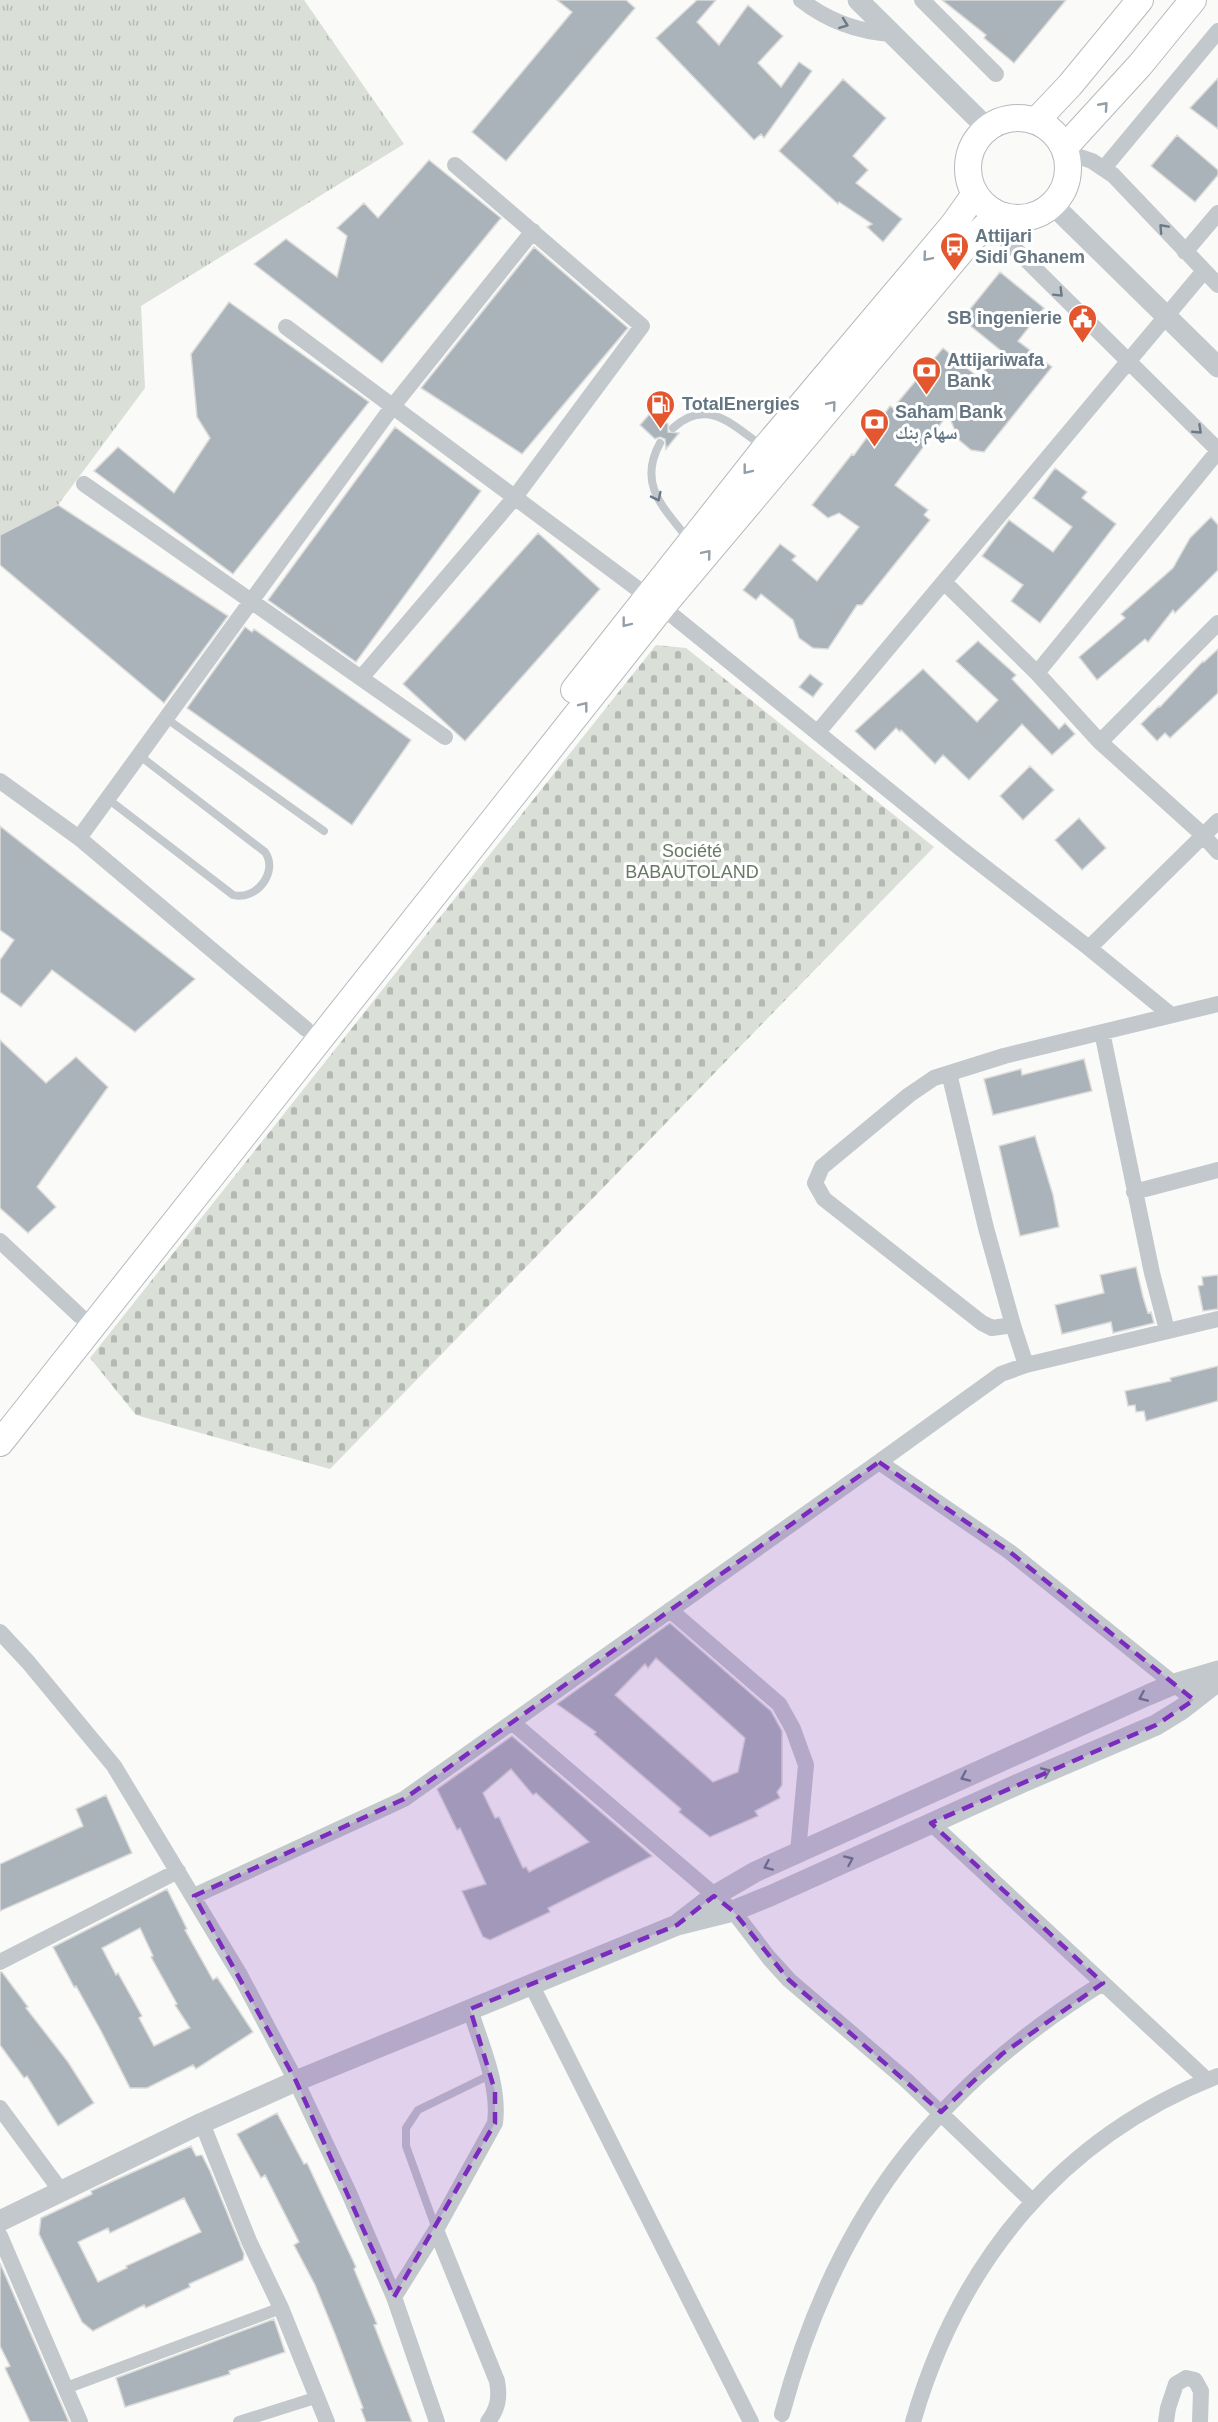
<svg xmlns="http://www.w3.org/2000/svg" width="1218" height="2422" font-family="Arial,'Noto Naskh Arabic',sans-serif">
<style>
.grass{fill:url(#grass-tufts)}
.cemetery{fill:url(#cemetery-stones)}
.building{fill:#aab3b9;stroke:#dcdcda;stroke-width:1.5;fill-rule:evenodd}
.lines{fill:none;stroke-linecap:round;stroke-linejoin:round}
.primary-casing{stroke:#b5babe;stroke-width:28}
.service{stroke:#c3c8cc;stroke-width:8}
.pedestrian{stroke:#c3c8cc;stroke-width:12}
.minor{stroke:#c3c8cc;stroke-width:16}
.tertiary{stroke:#c3c8cc;stroke-width:21}
.primary{stroke:#fff;stroke-width:26}
.oneway{stroke:#6a7a87}
.oneway2{stroke:#939fa8}
.marked{fill:#7b2cbf;fill-opacity:0.2;stroke:#7b2cbf;stroke-width:4.5;stroke-dasharray:12 8;stroke-linejoin:round}
.labels{text-anchor:middle;stroke-width:6;stroke-linejoin:round;paint-order:stroke}
.poi-label{font-size:18px;font-weight:bold;fill:#657683;stroke:#fff;text-anchor:start}
.park-label{font-size:18px;fill:#687a64;stroke:#fff}
</style>
<defs>
<pattern id="grass-tufts" width="24" height="20" patternUnits="userSpaceOnUse" patternTransform="scale(1.5)"><rect width="24" height="20" fill="#dadfd7"/><path d="M3 7l-1-3M5 7V3M7 7l1-3M15 17l-1-3M17 17v-4M19 17l1-3" fill="none" stroke="#b4b9b4"/></pattern>
<pattern id="cemetery-stones" width="16" height="16" patternUnits="userSpaceOnUse" patternTransform="scale(1.5)"><rect width="16" height="16" fill="#dadfd7"/><path d="M2 7V4a2 2 0 0 1 4 0v3zM10 15v-3a2 2 0 0 1 4 0v3z" fill="#b4b9b4"/></pattern>
</defs>
<rect width="100%" height="100%" fill="#fafaf8"/>
<path class="grass" d="M0,0H304L404,144L141,306L145,388L58,505L0,535Z"/>
<path class="cemetery" d="M656,645L686,648L934,847L330,1469L136,1415L90,1358Z"/>
<path class="building" d="M557,0H626L635,8L506,161L472,132L572,12Z
M697,0H716L697,22L719,45L748,5L783,36L758,63L781,87L799,62L812,71L764,138L761,134L754,140L656,38Z
M942,0H1066L1014,63L984,38L986,35Z
M1218,78V129L1190,108Z
M843,79L886,118L853,156L868,170L856,183L902,219L883,242L867,227L872,224L839,202L838,204L779,151Z
M1177,135L1218,170V175L1195,202L1151,166Z
M429,160L501,218L382,363L254,264L286,239L337,277L347,236L337,228L364,203L378,218Z
M534,247L628,328L522,454L421,388Z
M1000,272L1044,308L1018,341L1052,367L984,452L971,450L959,440L948,414L895,485L928,510L924,515L930,520L862,605H857L828,649L813,648L799,638L793,620L761,594L756,600L743,590L780,544L796,556L792,560L817,581L859,527L839,513L828,518L812,505L852,454L854,455L890,406L893,408L943,348L979,378L1000,350L962,319Z
M229,302L369,402L233,574L94,471L118,447L174,493L210,438L197,417L191,354Z
M653,410L668,424V432L679,433L666,449L665,439L660,437L655,439L640,425Z
M395,427L481,491L356,662L268,600Z
M1055,468L1087,492L1082,498L1116,524L1040,623L1011,601L1023,585L982,556L1009,520L1053,552L1072,527L1033,498Z
M58,505L228,616L164,703L0,565V535Z
M1211,517L1218,525V570L1175,613L1173,610L1148,642L1145,639L1097,680L1079,657L1125,618L1121,614L1173,568L1190,538Z
M538,533L600,589L465,741L403,684Z
M245,627L252,632L254,629L411,740L352,825L187,708Z
M978,641L1016,675L1012,679L1059,729L1065,723L1075,734L1052,755L1022,724L969,780L943,755L935,764L901,730L900,732L896,728L875,750L855,731L923,669L977,722L998,700L956,661Z
M1218,649V693L1170,738L1165,733L1157,741L1141,724L1159,706L1160,707L1203,661L1204,662Z
M810,674L823,684L813,697L799,687Z
M1030,766L1054,790L1023,820L1000,796Z
M1079,818L1106,848L1082,870L1055,840Z
M0,826L195,979L135,1032L52,970L21,1007L0,992V960L14,940L0,930Z
M0,1040L46,1083L76,1057L108,1087L37,1187L56,1207L28,1233L0,1208Z
M1084,1059L1092,1091L993,1115L984,1079L1021,1069L1022,1075Z
M1035,1136L1053,1195L1059,1227L1020,1236L999,1146Z
M1136,1267L1143,1297L1148,1313L1151,1312L1154,1323L1113,1333L1111,1322L1062,1334L1055,1305L1104,1293L1100,1275Z
M1218,1275V1309L1203,1311L1198,1286L1203,1285L1202,1277Z
M1218,1366V1401L1146,1421L1144,1411L1136,1412L1135,1405L1128,1406L1125,1391L1171,1381L1170,1378Z
M670,1623L771,1711L782,1731V1785L777,1792L780,1798L755,1811L758,1816L710,1837L679,1812L681,1809L594,1734L596,1732L557,1704ZM656,1658L745,1738L738,1772L713,1782L615,1695L645,1664L648,1668Z
M512,1736L652,1856L548,1908L550,1912L490,1940L483,1937L462,1891L486,1884L460,1828L457,1830L437,1789ZM511,1769L533,1795L536,1793L589,1842L529,1872L526,1867L523,1868L499,1817L495,1818L483,1793Z
M106,1795L132,1853L0,1911V1864L83,1826L76,1809Z
M167,1889L187,1929L185,1930L213,1980L217,1977L253,2032L196,2069L193,2065L147,2088H130L101,2031L76,1986L74,1987L53,1947ZM140,1928L153,1956L151,1957L177,2004L175,2005L190,2028L154,2046L139,2018L142,2016L118,1973L116,1975L102,1948Z
M0,1972H2L28,2007L26,2008L68,2062L94,2103L58,2126L27,2076L24,2078L0,2045Z
M277,2113L304,2164L307,2163L356,2267L354,2269L377,2324L374,2325L412,2422H366L361,2409L363,2408L335,2334L315,2285L294,2245L299,2242L265,2175L261,2178L237,2134Z
M191,2146L196,2156L202,2155L210,2171L244,2254L243,2260L189,2284L190,2287L146,2308L144,2305L93,2331L82,2322L39,2234L41,2218L92,2194L91,2191ZM184,2198L201,2232L126,2266L127,2268L98,2282L78,2242L108,2228L110,2233Z
M0,2263L69,2422H30L5,2368L10,2366L0,2346Z
M274,2319L285,2352L229,2371L230,2374L125,2407L116,2378Z"/>
<g class="lines">
<defs>
<path id="primary" d="M968 168a50 50 0 1 1 100 0a50 50 0 1 1-100 0Z
M1036,121L1070,85L1140,0
M1064,148L1140,65L1193,0
M574,690L765,448L953,225L975,194
M0,1443L662,607L969,242L998,214"/>
</defs>
<use href="#primary" class="primary-casing"/>
<path class="service" d="M673,428C707,397 733,425 762,446
M660,443C637,485 664,508 689,540
M167,719L324,831
M108,799L233,895C256,901 279,872 265,852L140,756
M436,2229L406,2146V2128L418,2110L490,2075"/>
<path class="pedestrian" d="M66,2388L281,2308
M239,2422L318,2397"/>
<path class="minor" d="M801,0C828,21 858,32 892,34
M922,0L996,74
M1065,152L1092,161L1113,175L1218,285
M1104,168L1218,31
M988,222L1218,450
M1185,252L1218,213
M286,327L662,607L960,848L1089,948L1171,1015
M84,484L445,737
M944,582L1037,673L1100,742L1202,834L1218,852
M1037,673L1218,451
M361,678L515,497L642,326L455,165
M818,732L1204,271
M1100,742L1218,623
M0,781L79,838L306,1029
M79,838L393,406L533,231
M1089,948L1218,821
M1102,1032L1152,1273L1167,1330
M949,1073L986,1228L1013,1325
M1134,1192L1218,1170
M0,1241L80,1316
M1026,1365L1013,1325L992,1328L982,1323L824,1199L815,1183L822,1167L909,1095L934,1078L1004,1056L1218,1004
M879,1462L1001,1374L1026,1365L1218,1319
M670,1610L779,1704L793,1729L806,1765L798,1852
M0,1632L28,1662L114,1766L240,1975L296,2081L349,2193L394,2297L437,2422
M513,1723L733,1911L769,1958L789,1980L906,2080L1032,2201
M931,1823L1207,2080
M194,1896L404,1799L879,1462L1010,1552L1194,1700
M0,1962L178,1871
M531,1984L751,2422
M0,2108L61,2191
M202,2123L249,2241L281,2308L327,2422
M436,2230L497,2381C500,2398 498,2408 488,2422
M0,2236L80,2422
M394,2297L436,2230L495,2123C500,2085 481,2045 470,2009
M782,2414C834,2220 932,2088 1103,1983
M913,2422C959,2262 1061,2137 1218,2076
M1166,2422L1168,2408L1176,2384L1186,2378L1195,2380L1201,2391L1200,2422"/>
<path class="tertiary" d="M858,0L987,128
M1052,204L1218,367
M679,1923L714,1896L755,1872L1148,1695L1174,1684L1218,1671
M0,2221L202,2123L296,2081L677,1925L733,1911L770,1896L1023,1782L1156,1725L1182,1709L1218,1681"/>
<use href="#primary" class="primary"/>
</g>
<defs><path id="oneway-chevron" d="M-2-3.5L2.5 0L-2 3.5" fill="none" stroke-width="1.6" stroke-linecap="round" stroke-linejoin="round" transform="scale(1.5)"/></defs>
<g class="oneway">
<use href="#oneway-chevron" transform="translate(844 24) rotate(20)"/>
<use href="#oneway-chevron" transform="translate(1163 228) rotate(-133)"/>
<use href="#oneway-chevron" transform="translate(1059 293) rotate(45)"/>
<use href="#oneway-chevron" transform="translate(1198 430) rotate(43)"/>
<use href="#oneway-chevron" transform="translate(657 497) rotate(64)"/>
<use href="#oneway-chevron" transform="translate(1143 1697) rotate(157)"/>
<use href="#oneway-chevron" transform="translate(1046 1772) rotate(-23)"/>
<use href="#oneway-chevron" transform="translate(965 1777) rotate(156)"/>
<use href="#oneway-chevron" transform="translate(849 1860) rotate(-24)"/>
<use href="#oneway-chevron" transform="translate(768 1866) rotate(156)"/>
</g>
<g class="oneway2">
<use href="#oneway-chevron" transform="translate(1104 106) rotate(-48)"/>
<use href="#oneway-chevron" transform="translate(927 257) rotate(130)"/>
<use href="#oneway-chevron" transform="translate(832 405) rotate(-50)"/>
<use href="#oneway-chevron" transform="translate(747 470) rotate(128)"/>
<use href="#oneway-chevron" transform="translate(707 554) rotate(-50)"/>
<use href="#oneway-chevron" transform="translate(626 623) rotate(128)"/>
<use href="#oneway-chevron" transform="translate(584 706) rotate(-52)"/>
</g>
<path class="marked" d="M879,1462L1010,1552L1194,1700L1156,1725L931,1823L1103,1983L1002,2054L941,2112L789,1980L733,1911L714,1896L677,1925L470,2009L495,2091V2123L394,2297L296,2081L194,1896L404,1799Z"/>
<defs>
<symbol id="bus-pin" viewBox="-11 -11 22 30"><path d="M0 17L-7.5 6A9.5 9.5 0 1 1 7.5 6Z" fill="#e4572e" stroke="#fff"/><path d="M-5-6H5V4H4V6H2V4H-2V6H-4V4H-5ZM-3.5-4V0h7V-4ZM-3.5 1.2v1.5H-2V1.2ZM2 1.2v1.5H3.5V1.2Z" fill="#fff"/></symbol>
<symbol id="civic-pin" viewBox="-11 -11 22 30"><path d="M0 17L-7.5 6A9.5 9.5 0 1 1 7.5 6Z" fill="#e4572e" stroke="#fff"/><path d="M-.6-6.5H3V-4.5H.6V-3L4-1V1h2V6H-6V1h2V-1L-.6-3ZM-1.2 2.5V6h2.4V2.5Z" fill="#fff"/></symbol>
<symbol id="bank-pin" viewBox="-11 -11 22 30"><path d="M0 17L-7.5 6A9.5 9.5 0 1 1 7.5 6Z" fill="#e4572e" stroke="#fff"/><path d="M-6-4H6V4H-6ZM0-2.3a2.3 2.3 0 1 0 0 4.6a2.3 2.3 0 1 0 0-4.6Z" fill="#fff"/></symbol>
<symbol id="fuel-pin" viewBox="-11 -11 22 30"><path d="M0 17L-7.5 6A9.5 9.5 0 1 1 7.5 6Z" fill="#e4572e" stroke="#fff"/><path d="M-5.5-6h7V0h2V4h1.3V-2.5L3-4.5l.8-.8L6-3V5H2.5V1h-1V6h-7ZM-4.2-4.7v3.2H.2V-4.7Z" fill="#fff"/></symbol>
</defs>
<g fill-rule="evenodd">
<use href="#bus-pin" x="938" y="230" width="33" height="45"/>
<use href="#civic-pin" x="1066" y="302" width="33" height="45"/>
<use href="#bank-pin" x="910" y="354" width="33" height="45"/>
<use href="#fuel-pin" x="644" y="388" width="33" height="45"/>
<use href="#bank-pin" x="858" y="406" width="33" height="45"/>
</g>
<g class="labels">
<g class="poi-label">
<text x="975" y="242">Attijari<tspan x="975" dy="21">Sidi Ghanem</tspan></text>
<text x="1062" y="324" text-anchor="end">SB ingenierie</text>
<text x="947" y="366">Attijariwafa<tspan x="947" dy="21">Bank</tspan></text>
<text x="682" y="410">TotalEnergies</text>
<text x="895" y="418">Saham Bank<tspan x="895" dy="21">سهام بنك</tspan></text>
</g>
<g class="park-label">
<text x="692" y="857">Société<tspan x="692" dy="21">BABAUTOLAND</tspan></text>
</g>
</g>
</svg>
